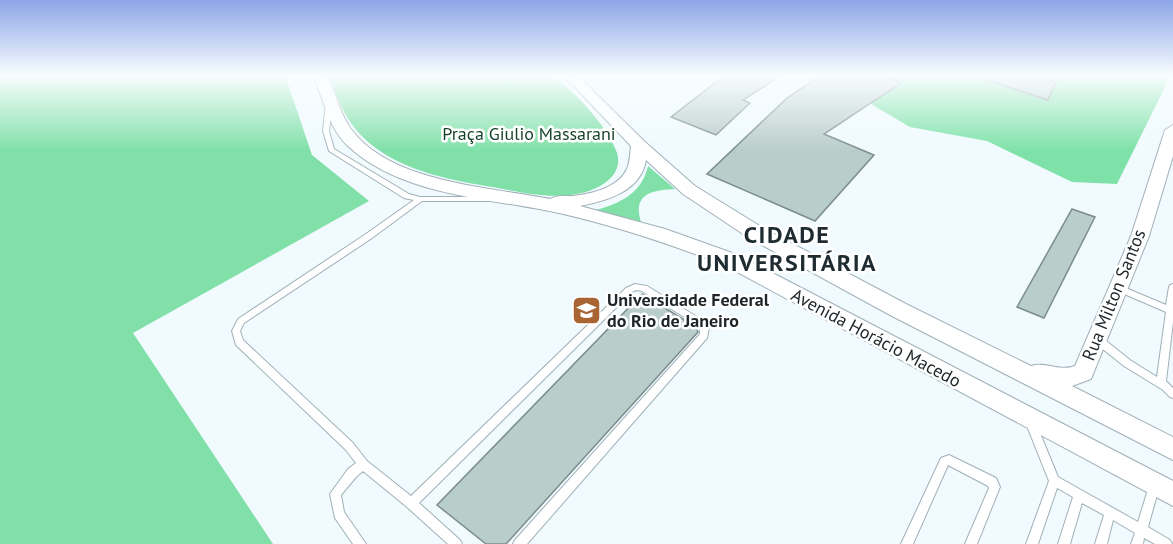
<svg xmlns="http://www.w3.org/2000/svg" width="1173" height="544" font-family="'PT Sans',sans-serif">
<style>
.green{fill:#80e0a8}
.forest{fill:#7ee2a8}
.building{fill:#b9cdcb;stroke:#7b8d8c;stroke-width:1.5}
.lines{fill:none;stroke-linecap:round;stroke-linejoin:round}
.service-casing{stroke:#9fb0b7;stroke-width:2}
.tertiary-casing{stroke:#9fb0b7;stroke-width:2}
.service{fill:#fff;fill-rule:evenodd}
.tertiary{fill:#fff;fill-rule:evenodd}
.labels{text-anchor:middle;stroke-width:5;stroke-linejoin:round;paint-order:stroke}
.park-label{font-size:18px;fill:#143f28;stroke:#fff}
.street-label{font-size:18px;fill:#1f2528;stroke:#fff}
.poi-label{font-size:18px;font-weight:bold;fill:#1f2528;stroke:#fff;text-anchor:start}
.district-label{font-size:24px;font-weight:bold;letter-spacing:1.5px;fill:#1e2c31;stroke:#fff}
</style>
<rect width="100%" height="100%" fill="#f0faff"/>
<path class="green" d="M0,75H285L312,155L369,201L133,333L273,544H0Z
M330,75C385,75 439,75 494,75C508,75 536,71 548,76C571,84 610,130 617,153C622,169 611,181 596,188C566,202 529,194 498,188C437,178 365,165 339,101C335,92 331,84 330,75Z
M648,166L675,189C652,190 632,194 641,222L596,210C621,203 642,193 648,166Z"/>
<path class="forest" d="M895,75H970L1047,100L1056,82L1035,75H1171L1117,184L1072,182L987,141L910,127L871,104Z"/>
<path class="building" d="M725,75H782L743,100L750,103L716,135L671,117Z
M821,75H883L901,83L824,134L874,155L815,221L707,174L787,98Z
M978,75H1035L1056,82L1048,100L978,77Z
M1072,209L1095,217L1044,318L1017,307Z
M642,294L696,327L698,332L506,544H486L437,505Z"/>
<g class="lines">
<defs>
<path id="service" d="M329,101L332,103L329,131L334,149L409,194L420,197H490L494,199L490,201H422L372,238L244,323L240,331L243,340L353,443L367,461L411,496L626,288L635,284L647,286L702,320L709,328L707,338L527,544H513L515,540L700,334V329L696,324L642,291L636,290L632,292L419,503L460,540L462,544H448L407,507L363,471L356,477L341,495L344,512L366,544H353L335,518L330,494L348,469L356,463L345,449L236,345L232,331L238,319L366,234L414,200L404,198L329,151L323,131L326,103Z
M1173,284V322L1166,381L1173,388V398L1170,397L1163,390L1124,366L1094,342L1092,339L1094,336L1097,335L1100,336L1130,360L1157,377L1166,312L1115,290L1114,288L1115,286H1121L1166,305L1169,287L1170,285Z
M1030,417L1034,418L1035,421L1058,477L1138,522L1151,480L1155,479L1159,480L1160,484L1148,527L1170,540L1172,544H1155L1144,538L1143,544H1131L1135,533L1113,520L1107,544H1095L1104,515L1082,503L1070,544H1058L1073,497L1057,488L1038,544H1026L1049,481L1025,421L1026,418Z
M949,455L996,478L1000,487L977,544H965L989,488L988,486L948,465L913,544H901L941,458Z"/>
<path id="tertiary" d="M312,75H326C336,92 339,113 351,129C390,183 490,187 550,199C557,195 564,196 573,196C591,194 618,188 627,169C630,162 630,154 631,146L571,83L559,75H577L645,142L695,186L763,228L906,304L1031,366C1045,361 1060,372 1075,366L1131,236L1165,130L1173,125V156L1149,236L1091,379L1072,386L1173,437V460L892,316L749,238L683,194L646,160C641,191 607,201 580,206L665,229L738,255L1173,481V506L724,265C670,244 616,226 559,213C491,198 404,197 349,147C327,127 325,99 312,75Z"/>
</defs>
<use href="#service" class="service-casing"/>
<use href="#tertiary" class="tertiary-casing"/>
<use href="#service" class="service"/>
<use href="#tertiary" class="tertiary"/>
</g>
<linearGradient id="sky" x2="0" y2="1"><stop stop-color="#8ca5e7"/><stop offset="0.5" stop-color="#f8fdff"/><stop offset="1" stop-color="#f8fdff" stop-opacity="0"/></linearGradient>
<rect width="1173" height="151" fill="url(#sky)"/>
<defs>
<symbol id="university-square" viewBox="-11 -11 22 22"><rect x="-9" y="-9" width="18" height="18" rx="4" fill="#a86433" stroke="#fff"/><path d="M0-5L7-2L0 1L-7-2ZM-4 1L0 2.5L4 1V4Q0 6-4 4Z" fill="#fff"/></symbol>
</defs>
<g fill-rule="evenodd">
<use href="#university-square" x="570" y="294" width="33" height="33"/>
</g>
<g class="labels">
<g class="park-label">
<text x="529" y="140">Praça Giulio Massarani</text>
</g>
<g class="street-label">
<text transform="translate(1114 295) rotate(-68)" y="6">Rua Milton Santos</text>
<text transform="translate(876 338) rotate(28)" y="6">Avenida Horácio Macedo</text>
</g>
<g class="poi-label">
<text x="607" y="306">Universidade Federal<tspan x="607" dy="21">do Rio de Janeiro</tspan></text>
</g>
<g class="district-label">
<text x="787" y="243">CIDADE<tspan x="787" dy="28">UNIVERSITÁRIA</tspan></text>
</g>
</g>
</svg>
